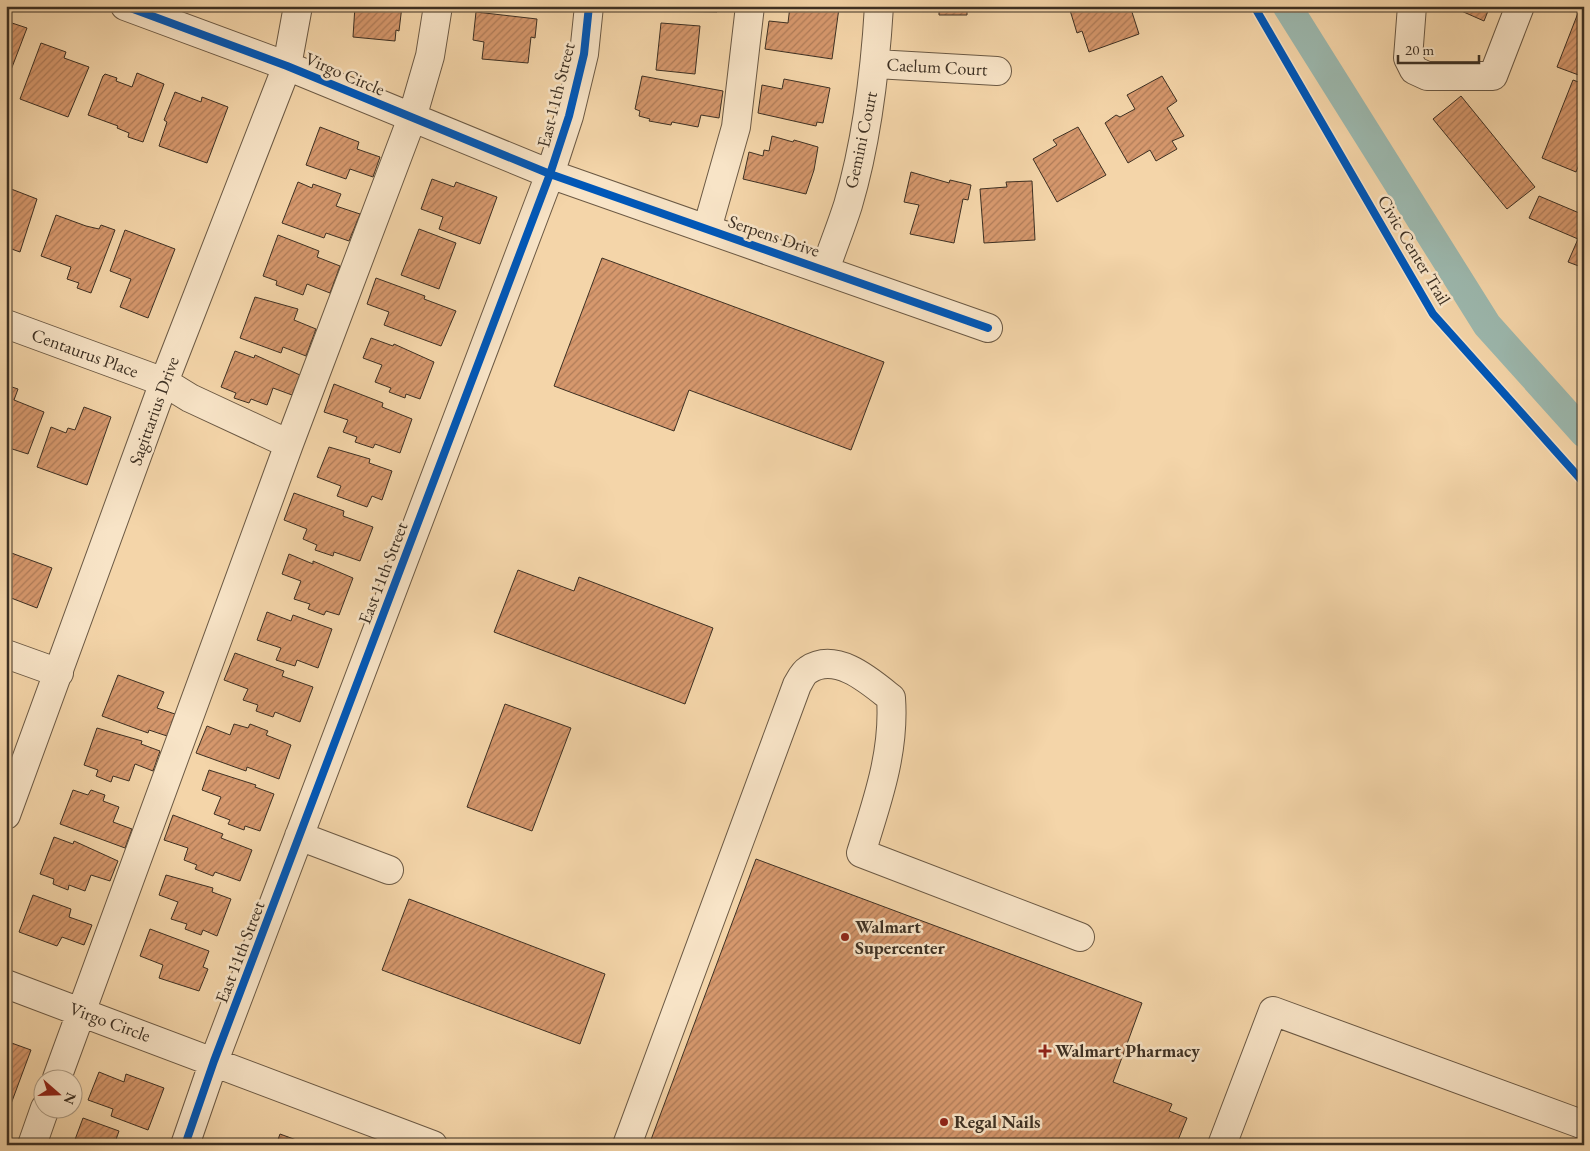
<svg xmlns="http://www.w3.org/2000/svg" width="1590" height="1151" font-family="'EB Garamond',serif">
<style>
.lines{fill:none;stroke-linecap:round;stroke-linejoin:round}
.canal{stroke:#9cb8ae;stroke-width:29}
.building{fill:url(#building-hatch);stroke:#3d3023}
.minor-casing{stroke:#6b5944;stroke-width:30}
.minor{stroke:#f8e4c7;stroke-width:28}
.cycleway-casing{stroke:#f8e4c7;stroke-width:11}
.cycleway{stroke:#0057b8;stroke-width:8}
.poi-dot{fill:#8f2418;stroke:#f8e4c7;stroke-width:2}
.labels{text-anchor:middle;stroke-width:5;stroke-linejoin:round;paint-order:stroke}
.street-label{font-size:18px;fill:#3d3023;stroke:#f8e4c7}
.poi-label{font-size:18px;font-weight:bold;fill:#3d3023;stroke:#f8e4c7;text-anchor:start}
</style>
<defs>
<pattern id="building-hatch" width="6" height="6" patternUnits="userSpaceOnUse" patternTransform="scale(1.25)"><rect width="6" height="6" fill="#d6986d"/><path d="M-1 1l2-2M0 6l6-6M5 7l2-2" fill="none" stroke="#af7c59"/></pattern>
</defs>
<rect width="100%" height="100%" fill="#f4d5a9"/>
<filter id="stains"><feTurbulence type="fractalNoise" baseFrequency=".004" numOctaves="4"/><feColorMatrix values="0 0 0 0 .2 0 0 0 0 .09 0 0 0 0 .02 0 0 0 .5 -.17"/></filter>
<radialGradient id="worn" r=".72"><stop offset=".6" stop-color="#630" stop-opacity="0"/><stop offset="1" stop-color="#630" stop-opacity=".3"/></radialGradient>
<g class="lines">
<path class="canal" d="M1287,6L1487,325L1584,433"/>
</g>
<path class="building" d="M355,6H402L399,31L396,30L395,41L353,37Z
M650,6H717V12L650,11Z
M790,6L839,8L832,59L765,49L769,21L788,23Z
M939,6H967V15H939Z
M1130,6L1139,34L1089,52L1082,31L1077,33L1069,7Z
M1450,6H1490L1484,21Z
M476,12L537,19L535,38L531,37L528,63L482,59L484,42L473,40Z
M1578,13L1584,15V77L1557,67Z
M6,21L27,28L6,83Z
M661,23L700,26L695,74L656,70Z
M41,43L66,52L64,58L89,67L68,117L20,99Z
M137,73L164,84L143,142L128,137L129,133L117,128L118,126L88,115L103,76L105,74L117,78L116,81L132,87Z
M642,76L723,91L719,118L701,115L698,127L672,122L671,125L649,121L650,119L639,116L640,111L635,109Z
M1162,76L1177,101L1167,108L1184,136L1172,141L1177,149L1156,161L1150,150L1128,163L1105,123L1116,115L1120,117L1135,109L1127,95Z
M784,79L830,88L823,123L817,122L816,126L758,113L762,85L782,89Z
M1573,80L1584,84V153L1576,172L1542,158Z
M175,92L201,102L202,97L228,107L207,163L159,146L167,122L164,120Z
M1461,96L1535,187L1507,209L1433,119Z
M320,127L359,142L357,149L380,157L373,177L350,169L346,179L306,165Z
M1078,127L1106,175L1057,202L1033,159L1057,145L1053,140Z
M772,136L793,142L794,140L818,147L814,170L806,194L743,179L749,152L763,156L764,150L769,151Z
M911,172L949,183L950,180L971,185L968,200L963,199L954,243L910,234L919,205L904,202Z
M432,179L454,187L456,182L497,197L480,244L439,229L443,217L421,209Z
M1032,181L1035,240L984,243L980,189L1007,187L1006,182Z
M298,182L312,188L313,184L341,194L336,206L360,214L349,241L326,233L324,238L282,223Z
M6,187L37,199L20,252L6,247Z
M1539,196L1584,215V268L1568,262L1578,239L1529,218Z
M56,215L86,226L99,229L101,225L115,230L91,293L77,288L79,283L67,279L71,267L41,256Z
M419,229L456,243L439,289L401,275Z
M125,230L175,249L148,318L120,307L131,279L110,271Z
M278,235L319,251L317,257L340,266L330,293L307,284L303,295L276,285L277,281L263,276Z
M602,258L884,362L851,450L689,390L674,431L554,386Z
M376,278L425,296L424,299L456,311L441,346L384,325L389,312L367,304Z
M255,297L298,309L294,320L316,329L306,356L283,347L281,353L240,338Z
M371,338L393,346L394,344L434,362L420,399L406,394L405,398L389,392L391,388L375,382L382,365L363,358Z
M235,351L254,358L255,355L300,375L292,395L273,388L267,405L251,399L249,403L234,398L236,393L221,387Z
M334,384L383,403L382,407L412,419L400,453L375,444L373,448L355,442L357,437L343,432L348,420L324,412Z
M6,385L18,389L14,400L44,412L28,454L6,447Z
M84,407L111,417L87,485L37,467L51,427L66,433L68,428L75,430Z
M329,447L370,459L369,463L392,471L382,500L372,496L367,507L337,496L341,486L317,477Z
M294,493L344,511L343,516L373,527L360,561L334,552L333,556L315,550L317,545L303,539L307,529L284,520Z
M6,551L52,568L37,608L6,596Z
M289,554L313,564V561L353,578L339,615L326,611L324,615L308,609L310,604L294,599L301,581L282,574Z
M518,570L574,591L579,577L713,628L685,704L494,632Z
M267,612L291,621L293,615L332,629L318,668L297,660L295,666L276,660L281,648L257,640Z
M235,653L284,671L282,676L313,687L300,722L275,712L273,717L256,711L258,705L243,700L248,689L224,680Z
M118,675L164,692L157,708L175,714L167,736L149,730L148,733L102,716Z
M505,704L571,728L532,831L467,807Z
M234,724L248,728L250,724L268,731L266,735L291,745L279,779L247,767L246,771L196,753L207,726L230,735Z
M97,728L142,741L141,744L160,751L153,771L135,764L129,781L113,776L111,782L96,776L98,770L84,765Z
M209,770L256,785L255,787L274,794L260,831L245,826L244,830L228,824L230,820L214,814L221,797L202,790Z
M73,790L88,795L91,790L105,795L103,801L119,807L113,822L132,829L125,848L60,824Z
M173,815L223,834L221,838L252,850L240,881L215,872L213,876L195,869L197,865L184,860L188,848L164,840Z
M54,837L73,844L74,841L118,861L110,881L91,875L85,891L69,885L68,890L53,884L54,879L40,874Z
M756,859L1142,1003L1113,1082L1172,1104L1169,1111L1187,1118L1176,1145H649Z
M166,875L213,888L212,892L231,899L217,936L203,930L201,935L185,929L187,924L171,919L178,902L159,895Z
M33,895L71,909L69,917L92,925L84,945L62,937L57,946L19,932Z
M409,899L605,974L580,1044L382,970Z
M150,929L209,951L203,967L208,969L199,991L159,978L163,965L140,956Z
M6,1041L31,1050L8,1112L6,1111Z
M99,1072L124,1082L126,1074L164,1088L148,1130L111,1116L113,1109L88,1100Z
M83,1118L119,1131L114,1145H73Z
M280,1134L310,1145H276Z"/>
<g class="lines">
<defs>
<path id="minor" d="M125,6L287,66L550,174L988,328
M1412,6L1408,58L1414,70L1427,76H1493L1520,6
M876,64L997,71
M707,229L736,127L750,6
M825,270C832,249 841,227 848,205C867,141 875,73 879,6
M6,324L164,382L190,398L289,444
M6,654L59,673
M6,815L164,382L287,66L298,6
M299,836L389,870
M6,984L433,1145
M57,1078L289,444L412,118L430,56L438,6
M32,1145L45,1108
M185,1145L214,1061L550,174L569,116L584,54L589,6
M627,1145L797,685C800,680 803,673 808,670C836,651 870,681 891,698C895,752 877,802 861,853L1080,937
M1222,1145L1273,1011L1584,1125"/>
</defs>
<use href="#minor" class="minor-casing"/>
<use href="#minor" class="minor"/>
<defs>
<path id="cycleway" d="M125,6L287,66L550,174L988,328
M1254,6L1433,314L1584,483
M185,1145L214,1061L550,174L569,116L584,54L589,6"/>
</defs>
<use href="#cycleway" class="cycleway-casing"/>
<use href="#cycleway" class="cycleway"/>
</g>
<g class="poi-dot">
<circle cx="845" cy="937" r="5"/>
<path d="M1042.5 1043.5h5v5h5v5h-5v5h-5v-5h-5v-5h5z"/>
<circle cx="944" cy="1122" r="5"/>
</g>
<g class="labels">
<g class="street-label">
<text transform="translate(937 67) rotate(3)" y="6">Caelum Court</text>
<text transform="translate(345 74) rotate(23)" y="6">Virgo Circle</text>
<text transform="translate(556 95) rotate(-76)" y="6">East 11th Street</text>
<text transform="translate(861 140) rotate(-78)" y="6">Gemini Court</text>
<text transform="translate(774 236) rotate(19)" y="6">Serpens Drive</text>
<text transform="translate(1414 250) rotate(59)" y="6">Civic Center Trail</text>
<text transform="translate(85 353) rotate(20)" y="6">Centaurus Place</text>
<text transform="translate(154 411) rotate(-70)" y="6">Sagittarius Drive</text>
<text transform="translate(383 573) rotate(-69)" y="6">East 11th Street</text>
<text transform="translate(240 952) rotate(-69)" y="6">East 11th Street</text>
<text transform="translate(110 1022) rotate(20)" y="6">Virgo Circle</text>
</g>
<g class="poi-label">
<text x="855" y="933">Walmart<tspan x="855" dy="21">Supercenter</tspan></text>
<text x="1055" y="1057">Walmart Pharmacy</text>
<text x="954" y="1128">Regal Nails</text>
</g>
</g>
<rect width="1590" height="1151" fill="none" stroke="#f4d5a9" stroke-width="25"/>
<rect x="8" y="8" width="1575" height="1136" fill="none" stroke="#3d3023" stroke-width="2.5"/>
<rect x="12" y="12" width="1565" height="1126" fill="none" stroke="#3d3023"/>
<g transform="translate(58 1094) rotate(110)"><circle r="24" fill="#f8e4c7" stroke="#ad9c85"/>
<path d="M0-4L9 19L0 12L-9 19Z" fill="#8f2418"/>
<text y="-8" font-size="14" font-weight="bold" text-anchor="middle" fill="#3d3023">N</text>
</g>
<path d="M1398 55v8h81v-8" fill="none" stroke="#3d3023" stroke-width="2.5"/>
<text x="1405" y="55" font-size="15" fill="#3d3023" stroke="#f8e4c7" stroke-width="4" paint-order="stroke">20 m</text>
<rect width="100%" height="100%" filter="url(#stains)"/>
<rect width="100%" height="100%" fill="url(#worn)"/>
</svg>
